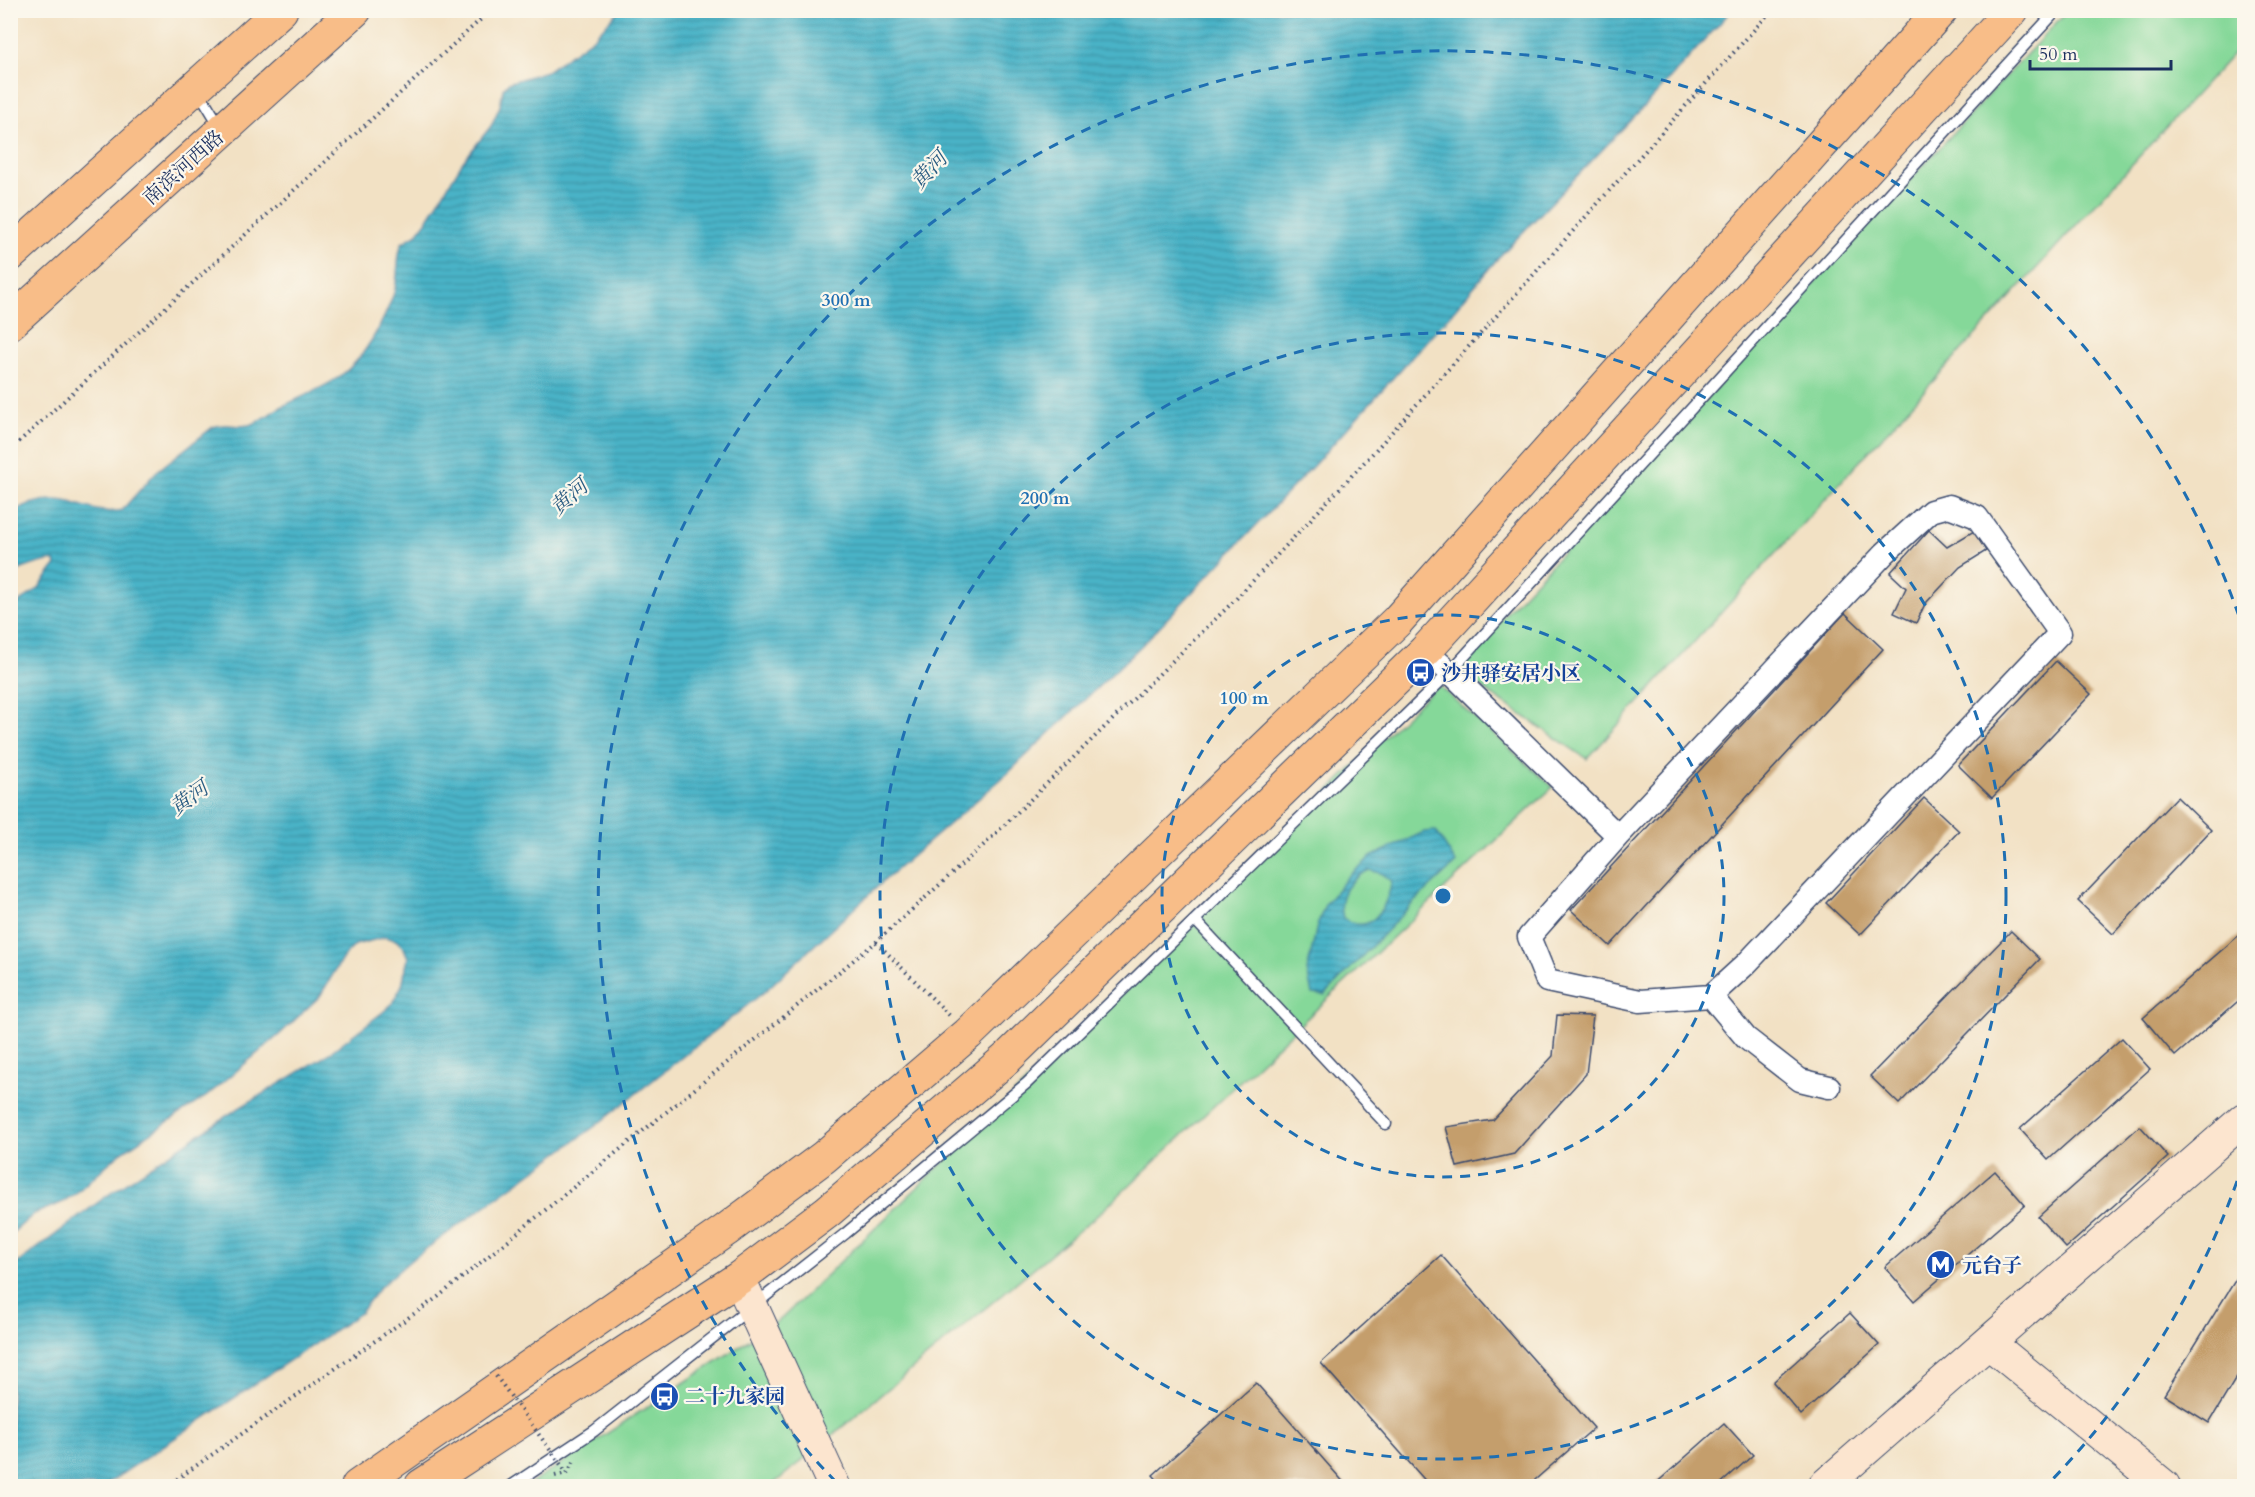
<svg xmlns="http://www.w3.org/2000/svg" width="2255" height="1497" font-family="Cardo,'Noto Serif SC',serif">
<style>
.green{fill:#85d899;stroke:#50847c;stroke-width:1.5}
.water{fill:url(#water-rules);stroke:#327192;stroke-width:1.5;fill-rule:evenodd}
.building{fill:#c49e6c}
.lines{fill:none;stroke-linecap:round;stroke-linejoin:round}
.lane-casing{stroke:#3b4a6d;stroke-width:13}
.street-casing{stroke:#3b4a6d;stroke-width:25}
.secondary-casing{stroke:#3b4a6d;stroke-width:34}
.primary-casing{stroke:#3b4a6d;stroke-width:35}
.highway-casing{stroke:#3b4a6d;stroke-width:35}
.path{stroke:#3b4a6d;stroke-width:4;stroke-dasharray:1.5 4.5;stroke-linecap:butt}
.lane{stroke:#fff;stroke-width:10}
.street{stroke:#fff;stroke-width:22}
.secondary{stroke:#fce5cf;stroke-width:32}
.primary{stroke:#f8bd88;stroke-width:33}
.highway{stroke:#f8bd88;stroke-width:33}
.path-bridge{stroke:#3b4a6d;stroke-width:4;stroke-dasharray:1.5 4.5;stroke-linecap:butt}
.ring{fill:none;stroke:#1f6fb2;stroke-width:3;stroke-dasharray:10 8}
.labels{text-anchor:middle;stroke-width:4.5;stroke-linejoin:round;paint-order:stroke}
.street-label{font-size:20px;fill:#1b2f5e;stroke:#fbf7ec}
.transit-label{font-size:20px;font-weight:bold;fill:#164399;stroke:#fbf7ec;text-anchor:start}
.water-label{font-size:21px;font-style:italic;fill:#2b5d83;stroke:#fbf7ec}
.centre{fill:#1f6fb2;stroke:#fbf7ec;stroke-width:3}
.ring-label{font-size:18px;text-anchor:middle;font-weight:bold;fill:#1f6fb2;stroke:#fbf7ec;stroke-width:4.5;stroke-linejoin:round;paint-order:stroke}
</style>
<defs>
<pattern id="water-rules" width="6" height="5" patternUnits="userSpaceOnUse" patternTransform="scale(1.5)"><rect width="6" height="5" fill="#49b3c7"/><path d="M0 2.5h6" fill="none" stroke="#3c92a5"/></pattern>
</defs>
<rect width="100%" height="100%" fill="#fbf7ec"/>
<filter id="ink" filterUnits="userSpaceOnUse"><feTurbulence type="fractalNoise" baseFrequency=".0167" numOctaves="2"/><feDisplacementMap in="SourceGraphic" scale="12" xChannelSelector="R" yChannelSelector="G"/><feConvolveMatrix kernelMatrix="1 2 1 2 8 2 1 2 1" color-interpolation-filters="sRGB"/></filter>
<filter id="wash" filterUnits="userSpaceOnUse"><feTurbulence type="fractalNoise" baseFrequency=".008" numOctaves="4" result="noise"/><feDisplacementMap in="SourceGraphic" scale="24" xChannelSelector="R" yChannelSelector="G"/><feGaussianBlur stdDeviation="1.35" result="paint"/><feColorMatrix in="noise" values="0 0 0 0 0 0 0 0 0 0 0 0 0 0 0 0 0 1.4 0 .05"/><feComposite in="paint" operator="in"/></filter>
<g filter="url(#wash)">
<rect width="100%" height="100%" fill="#f2e1c4"/>
<path class="green" d="M2067,11H2244V42L1587,759L1454,669Z
M1438,685L1553,787L1100,1213L771,1486H527L781,1319Z"/>
<path class="water" d="M620,10L1731,11L1657,93L1498,258L1451,314L1313,466L1140,647L1007,774L888,877L764,992L594,1127L411,1260L379,1288L360,1313L104,1486H11V1268L105,1197L231,1113L324,1057L383,1012L392,1004L402,985L408,958L404,948L396,940L385,937L355,945L342,959L320,996L279,1035L207,1096L119,1154L76,1193L61,1203L34,1214L11,1234V608L38,589L56,565L55,561C48,558 21,570 11,573V513C29,502 49,497 70,502C88,507 104,515 122,510L156,472L213,427C227,422 237,428 249,425C261,422 271,412 281,407C301,397 321,389 339,377C365,359 384,321 394,293C399,276 396,256 402,243L417,234L426,222L462,163L491,126L500,106L503,89L508,83L547,71L593,38Z
M1436,831L1456,863L1414,902L1325,995L1312,994L1307,971L1317,926L1325,905L1348,877L1371,857L1424,832ZM1369,870L1381,873L1392,881C1387,906 1372,938 1343,918C1337,896 1349,879 1369,870Z"/>
<g id="blocks">
<path class="building" d="M1929,530L1947,547L1974,531L1986,551L1960,567L1925,604L1916,623L1894,613L1906,588L1890,573Z
M1845,613L1883,649L1610,946L1571,910Z
M2056,661L2091,694L1992,798L1958,765Z
M2177,797L2211,830L2113,934L2078,901Z
M1924,798L1959,831L1860,935L1826,903Z
M2011,931L2040,959L1899,1104L1870,1076Z
M2244,931V996L2175,1056L2143,1018Z
M1557,1015L1593,1016L1586,1074L1514,1154L1457,1167L1446,1127L1493,1120L1553,1056Z
M2122,1038L2150,1069L2048,1160L2020,1129Z
M2140,1126L2168,1157L2066,1248L2038,1217Z
M1995,1171L2025,1205L1914,1301L1885,1267Z
M1441,1255L1594,1428L1528,1486H1430L1321,1363Z
M2236,1279L2244,1284V1365L2209,1423L2164,1395Z
M1850,1313L1879,1345L1801,1415L1773,1382Z
M1256,1383L1347,1486H1163L1153,1475Z
M1724,1423L1753,1455L1718,1486H1653Z"/>
</g>
</g>
<g filter="url(#ink)">
<use href="#blocks" fill-opacity="0" stroke="#3b4a6d" stroke-width="1.5"/>
<g class="lines">
<defs>
<path id="lane" d="M198,90L221,128
M1195,920L1386,1124
M511,1486L594,1431L846,1233L1027,1083L1448,674L2057,10"/>
<path id="street" d="M1949,506L1977,517L2060,633L1746,964L1711,996L1640,1001L1547,981L1529,937L1618,836L1885,553L1931,511Z
M1425,651L1450,672L1618,836
M1711,996L1746,1038L1800,1080L1829,1087"/>
<path id="secondary" d="M739,1278L834,1486
M1989,1343L2164,1486
M1824,1486L2244,1119"/>
<path id="primary" d="M358,1486L726,1230L824,1157L968,1034L1398,620L1941,10
M421,1486L739,1278L827,1212L1006,1059L1425,651L2012,10"/>
<path id="highway" d="M10,255L281,10
M10,323L355,10"/>
</defs>
<use href="#lane" class="lane-casing"/>
<use href="#street" class="street-casing"/>
<use href="#secondary" class="secondary-casing"/>
<use href="#primary" class="primary-casing"/>
<use href="#highway" class="highway-casing"/>
<path class="path" d="M10,450L491,10
M876,942L950,1016
M555,1476L567,1473L574,1462
M167,1486L438,1297L876,942L987,842L1234,601L1372,454L1772,10"/>
<use href="#lane" class="lane"/>
<use href="#street" class="street"/>
<use href="#secondary" class="secondary"/>
<use href="#primary" class="primary"/>
<use href="#highway" class="highway"/>
<path class="path-bridge" d="M496,1376L567,1473"/>
</g>
</g>
<g class="ring">
<circle cx="1443" cy="896" r="281"/>
<circle cx="1443" cy="896" r="563"/>
<path d="M2243 1164A844 844 0 0 1 2050 1482M836 1482A844 844 0 1 1 2243 628"/>
</g>
<defs>
<symbol id="bus-disc" viewBox="-11 -11 22 22"><circle r="9.5" fill="#1a4fb4" stroke="#fbf7ec"/><path d="M-5-6H5V4H4V6H2V4H-2V6H-4V4H-5ZM-3.5-4V0h7V-4ZM-3.5 1.2v1.5H-2V1.2ZM2 1.2v1.5H3.5V1.2Z" fill="#fff"/></symbol>
<symbol id="metro-disc" viewBox="-11 -11 22 22"><circle r="9.5" fill="#1a4fb4" stroke="#fbf7ec"/><path d="M-5.5 5V-5H-3L0 0L3-5H5.5V5H3V-.5L0 4L-3-.5V5Z" fill="#fff"/></symbol>
</defs>
<g fill-rule="evenodd">
<use href="#bus-disc" x="1404" y="656" width="33" height="33"/>
<use href="#metro-disc" x="1924" y="1248" width="33" height="33"/>
<use href="#bus-disc" x="648" y="1380" width="33" height="33"/>
</g>
<g class="labels">
<g class="street-label">
<text transform="translate(183 167) rotate(-42)" y="7">南滨河西路</text>
</g>
<g class="transit-label">
<text x="1441" y="680">沙井驿安居小区</text>
<text x="1962" y="1272">元台子</text>
<text x="685" y="1403">二十九家园</text>
</g>
<g class="water-label">
<text transform="translate(929 170) rotate(-47)" y="7">黄河</text>
<text transform="translate(569 497) rotate(-41)" y="7">黄河</text>
<text transform="translate(189 798) rotate(-36)" y="7">黄河</text>
</g>
</g>
<circle cx="1443" cy="896" r="9" class="centre"/>
<g class="ring-label">
<text x="846" y="306">300 m</text>
<text x="1045" y="504">200 m</text>
<text x="1244" y="704">100 m</text>
</g>
<rect width="2255" height="1497" fill="none" stroke="#fbf7ec" stroke-width="36"/>
<path d="M2030 60v9h141v-9" fill="none" stroke="#1b2f5e" stroke-width="3"/>
<text x="2039" y="60" font-size="18" fill="#1b2f5e" stroke="#fbf7ec" stroke-width="4.5" paint-order="stroke">50 m</text>
</svg>
